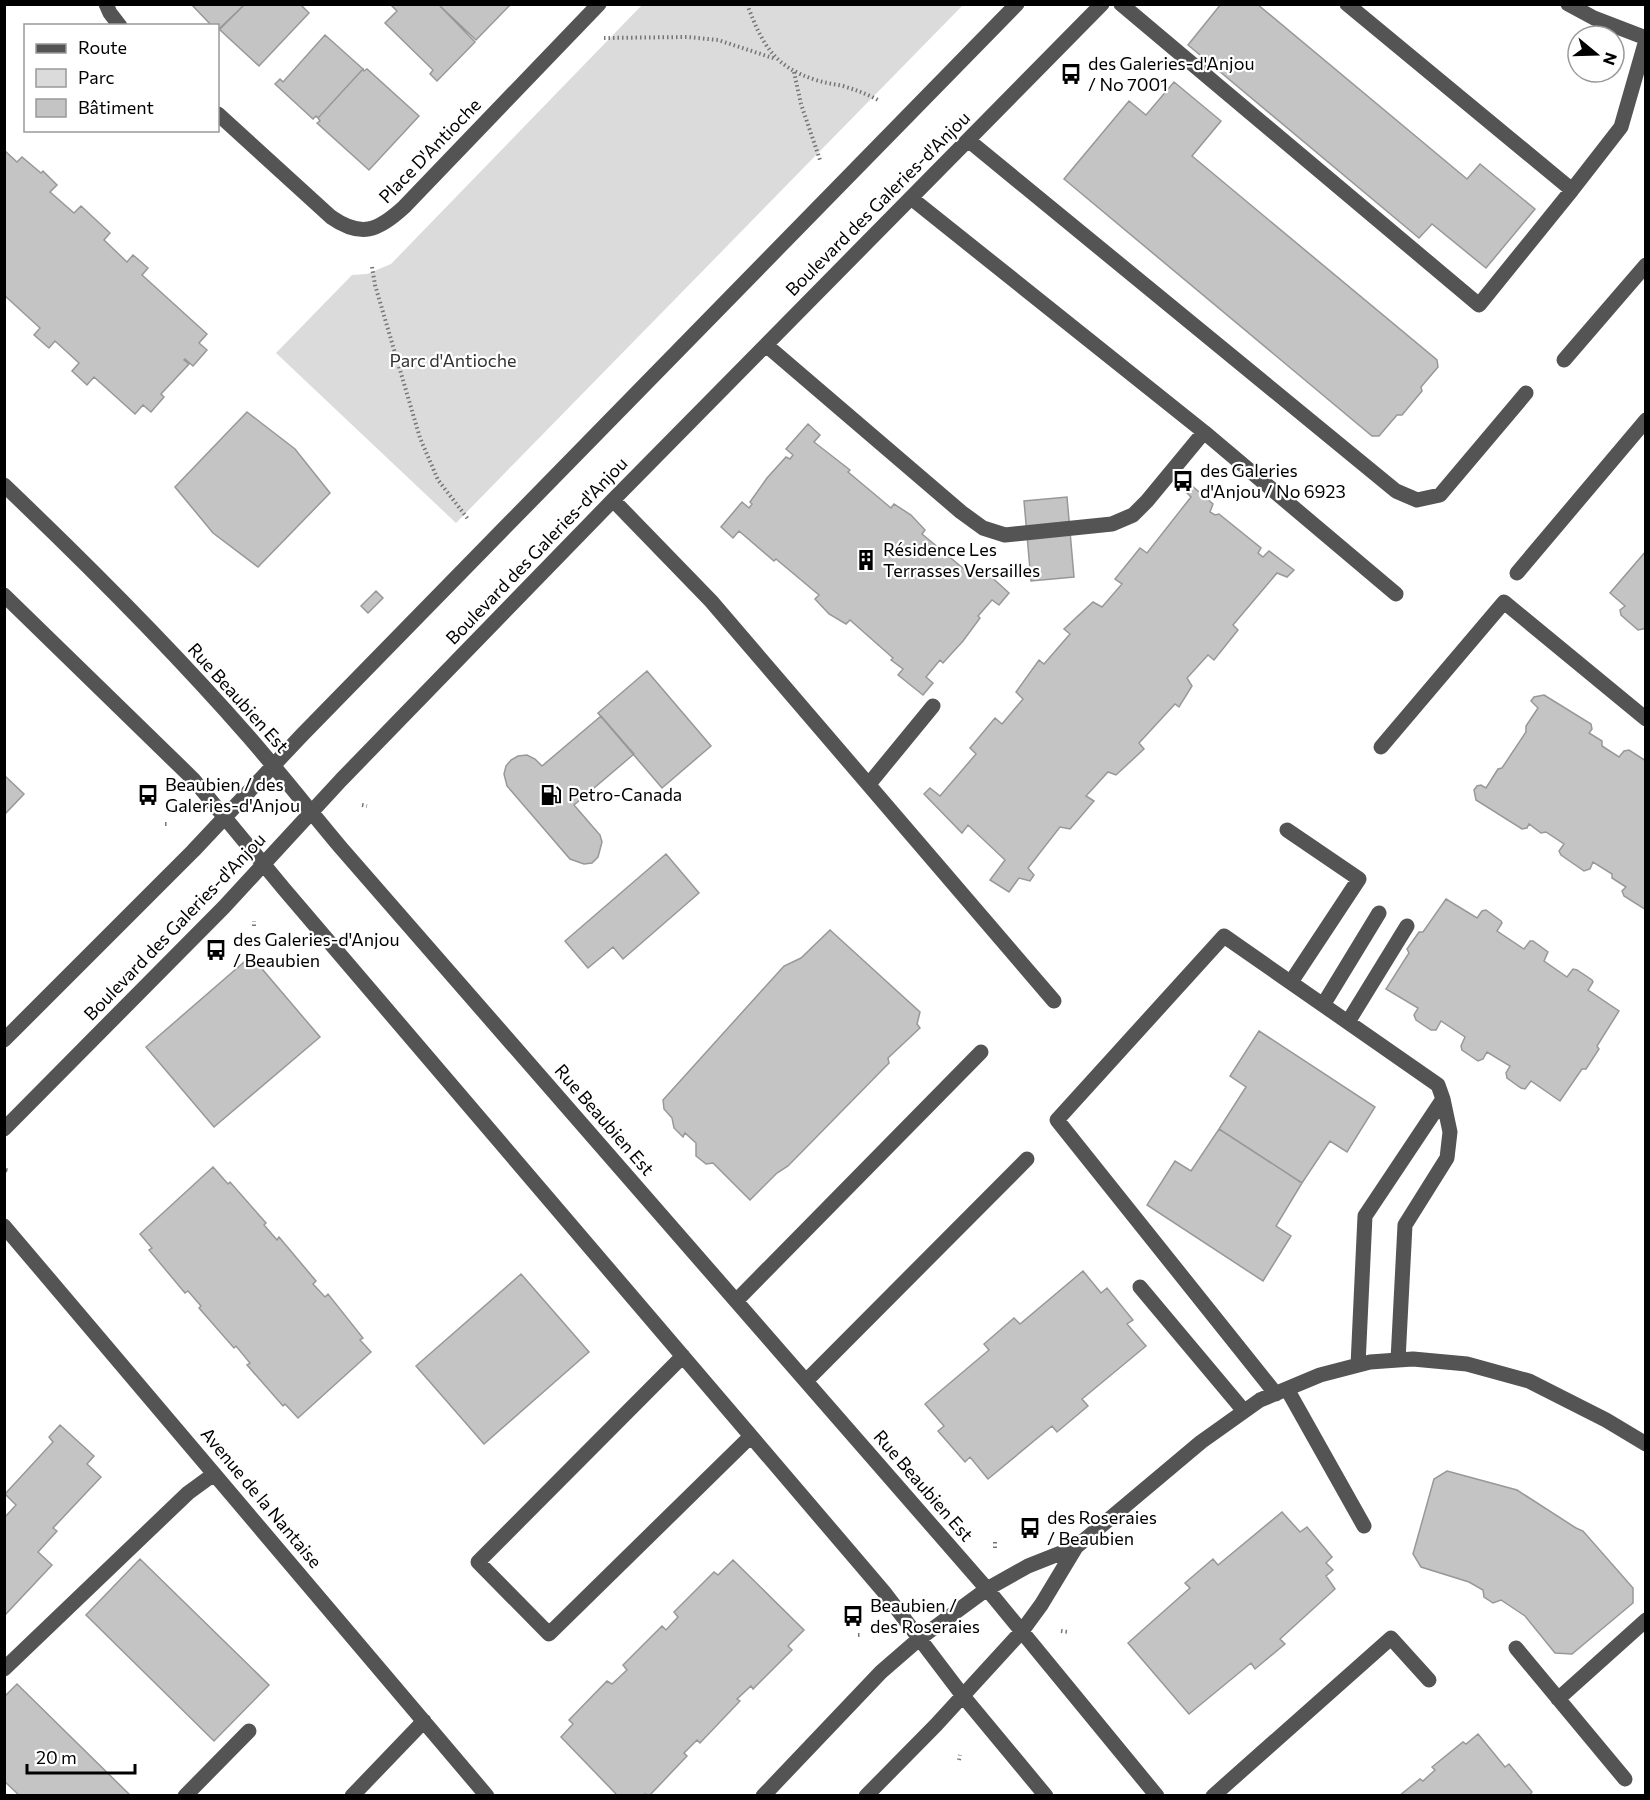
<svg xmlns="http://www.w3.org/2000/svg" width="1650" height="1800" font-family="Commissioner,sans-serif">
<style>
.green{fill:#dbdbdb}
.building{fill:#c4c4c4;stroke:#989898;stroke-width:1.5}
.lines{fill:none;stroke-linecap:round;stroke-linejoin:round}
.path{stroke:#767676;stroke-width:4;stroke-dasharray:1.5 3;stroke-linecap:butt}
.minor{stroke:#545454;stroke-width:15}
.labels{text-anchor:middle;stroke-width:4.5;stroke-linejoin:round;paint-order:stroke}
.poi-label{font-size:18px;fill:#000;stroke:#fff;text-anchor:start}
.street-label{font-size:18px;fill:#000;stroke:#fff}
.park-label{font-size:18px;fill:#323232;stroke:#fff}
</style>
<rect width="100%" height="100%" fill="#fff"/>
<path class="green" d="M642,5H963L456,523L276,353L352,275L367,274L391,264Z"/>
<path class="building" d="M191,4H245L218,31V26H212Z
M245,4H300L309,13L259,66L219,29Z
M393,4H438L475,42L437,81L430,74L433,70L385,23L397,11L392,6Z
M438,4H511L476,40Z
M1221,4H1257L1467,179L1480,164L1535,209L1486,268L1432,224L1419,238L1188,45Z
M325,35L363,69L318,118L316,116L313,119L275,84L280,79L283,82Z
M363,69L364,71L367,69L419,116L369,170L317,123L320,121L318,118Z
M1174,82L1221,121L1192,156L1437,360L1438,367L1421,387L1422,391L1402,415H1397L1379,436H1372L1064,179L1129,101L1146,115Z
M4,150L17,162L22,157L41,173L43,171L57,185L50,192L74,213L81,206L110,233L104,240L127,262L133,255L148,268L142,275L207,334L199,343L207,350L193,366L185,359L184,360L189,364L161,394L164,397L151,412L143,405L135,414L94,377L87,385L72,371L79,363L55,341L49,348L34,335L40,328L4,295Z
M247,412L295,449L330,493L258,567L213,533L175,487Z
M808,424L820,435L814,442L850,470L848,472L891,508L894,504L911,515L925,530L922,534L964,569L966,567L979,578L985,571L1009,593L999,605L992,600L978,616L980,618L963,641L943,663L940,660L926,677L933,683L923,695L898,675L903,669L891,660L893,658L850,620L846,624L829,614L815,599L819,595L776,559L774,561L739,531L733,538L721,527L742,502L749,508L752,504L750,502L767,478L786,457L790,459L793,455L786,449Z
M1191,485L1213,504L1210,512L1215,515L1219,514L1261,548L1258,553L1263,557L1269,551L1294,570L1287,577L1277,573L1233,625L1238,630L1214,660L1208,655L1187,678L1192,686L1179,707L1175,704L1139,743L1144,749L1116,775L1108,772L1086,796L1094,801L1070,829L1060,827L1028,868L1034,875L1030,881L1019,878L1009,892L990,880L1005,860L968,825L962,833L924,794L930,788L940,796L976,754L970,748L995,718L1002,724L1023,699L1016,692L1039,660L1044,664L1070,634L1064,629L1093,602L1102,607L1122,584L1115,579L1140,548L1147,553L1191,497L1186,492Z
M1067,497L1074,577L1031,581L1024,501Z
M1646,551V627L1643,629L1638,630L1621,615L1620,610L1625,606L1610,593Z
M376,591L383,598L368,613L361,606Z
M647,671L711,746L662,788L598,713Z
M1544,695L1591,724L1592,729L1589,733L1602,741V746L1619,757L1624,751L1629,750L1646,761V910L1624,896L1622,891L1626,887L1612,878V874L1593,862L1590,869L1584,871L1561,855L1559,851L1564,844L1546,832L1541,833L1529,824L1527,828L1522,829L1476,800L1474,790L1477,786L1481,785L1486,788L1498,769L1502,768L1526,732V726L1538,708L1531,701L1534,697Z
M601,716L634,754L574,805L600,835L602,842L598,857L592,863L584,864L570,859L507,786L504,774L506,766L511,760L518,756L527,755L535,759L542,766Z
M4,775L24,794L4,815Z
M666,854L699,893L623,959L613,947L588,968L565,941Z
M1446,899L1477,918L1482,911L1486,910L1501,921L1502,923L1497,931L1524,949L1530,941H1533L1548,952L1544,961L1567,977L1573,969L1577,970L1592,980L1593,982L1588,990L1619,1011L1597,1046L1599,1049L1586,1069H1582L1560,1101L1531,1081L1525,1089L1521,1088L1507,1078L1506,1073L1510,1066L1487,1052L1483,1059L1478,1061L1462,1050L1461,1046L1465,1037L1441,1021L1436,1030H1431L1416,1020L1414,1015L1418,1008L1386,989L1409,953L1407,949L1419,932H1423Z
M830,930L920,1012L917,1024L920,1028L888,1058L889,1063L788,1166L777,1173L750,1200L713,1163L706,1164L696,1156V1143L685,1133L683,1137L674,1128L672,1118L664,1109L663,1100L784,966L801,958Z
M251,956L320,1037L214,1127L146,1047Z
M1259,1031L1375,1107L1347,1152L1330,1141L1302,1183L1219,1129L1246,1087L1230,1076Z
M1219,1129L1302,1183L1276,1226L1291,1236L1263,1281L1147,1205L1175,1161L1191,1171Z
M213,1167L228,1184L230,1182L266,1223L264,1225L277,1240L279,1237L316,1281L313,1284L325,1297L328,1294L363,1338L360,1340L371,1352L298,1418L285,1404L283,1406L247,1365L250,1363L236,1346L234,1348L199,1308L201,1306L188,1291L185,1293L149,1250L152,1248L140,1234Z
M1083,1271L1101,1293L1107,1288L1133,1320L1127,1324L1146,1346L1082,1399L1088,1406L1057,1432L1052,1426L988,1479L970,1457L965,1462L938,1431L944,1426L925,1404L989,1350L984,1344L1014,1318L1020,1324Z
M521,1274L589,1352L484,1444L416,1366Z
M60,1425L94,1456L87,1464L101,1477L53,1528L57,1531L38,1552L52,1565L4,1616V1518L16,1505L5,1494L53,1442L49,1437Z
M1447,1471L1517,1490L1576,1528L1583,1531L1633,1588V1603L1572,1654L1555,1653L1525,1616L1501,1600L1493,1603L1484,1597L1483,1590L1469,1582L1421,1567L1413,1554L1434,1479Z
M1282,1512L1300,1532L1307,1527L1332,1557L1326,1563L1333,1570L1326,1576L1335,1589L1280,1639L1285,1644L1255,1669L1251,1663L1189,1714L1128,1643L1190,1588L1185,1583L1213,1559L1218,1565Z
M140,1559L269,1685L214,1741L86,1615Z
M733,1560L804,1630L788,1646L792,1650L753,1689L751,1686L737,1699L740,1701L700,1743L697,1740L684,1753L687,1756L649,1796L645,1794L643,1796H618L561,1737L573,1724L569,1720L607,1681L612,1684L627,1670L623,1665L662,1626L666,1630L678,1617L674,1612L714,1572L718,1575Z
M17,1684L131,1796H20L4,1781V1697Z
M1478,1734L1505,1767L1509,1764L1532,1792L1529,1796H1399L1420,1779L1423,1781L1435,1770L1432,1767L1463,1742L1466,1744Z"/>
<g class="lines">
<path class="path" d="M747,4C762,44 774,67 816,80C825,83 834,84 843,86C856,90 867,94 878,100
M604,38L688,37L718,40L776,59
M794,72L801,104L820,160
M372,267L375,285L420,438L438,480L468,519
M362,805L367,806
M165,824H169
M254,926V921
M6,1170L10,1171
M995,1548V1542
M1061,1631L1068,1632
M858,1635H862
M959,1760L960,1755"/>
<path class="minor" d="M106,4L110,13L120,26
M1121,4L1479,305L1572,190
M1347,4L1572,190L1621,127L1646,40
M1568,4L1594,18L1646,38
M218,114L331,217C361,238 378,231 404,207L599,4
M968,140L1396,491L1417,500L1440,495L1526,393
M911,198L1204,432L1396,594
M766,345L961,512L983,528L1005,535L1112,524L1133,515L1147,501L1204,432
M1564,360L1646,265
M4,485C89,566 172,649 249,737C281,774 311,812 342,849L987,1589L1157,1796
M613,500L711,601L1054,1001
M1517,573L1646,420
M4,595L193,779L284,889L884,1592L963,1696L1046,1796
M1381,747L1504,602L1646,719
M869,784L933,706
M1287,830L1359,879L1291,982
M1323,1005L1379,913
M1348,1022L1407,926
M4,1040L193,851L302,735L1017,4
M4,1129L224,907L341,780L613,500L1102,4
M4,1226L487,1796
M1140,1287L1244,1411
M736,1301L981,1052
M683,1356L478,1562L549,1634L751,1436
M1358,1365L1365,1216L1443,1099
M806,1381L1027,1159
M1287,1389L1364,1526
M1276,1394L1057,1120L1224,936L1438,1085L1443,1099L1450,1132L1447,1158L1405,1225L1398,1360
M1516,1648L1625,1779
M4,1669L188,1493L214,1474
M1558,1699L1646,1620
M185,1796L249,1731
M352,1796L424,1721
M763,1796L881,1672L919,1639L987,1589L1028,1566L1076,1547L1201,1442L1260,1400L1320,1375L1370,1362L1398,1360L1413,1359L1467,1364L1529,1381L1606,1420L1646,1444
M866,1796L936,1725L1022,1631L1041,1605L1076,1547
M1213,1796L1391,1638L1429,1680"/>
</g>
<defs>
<symbol id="bus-bare" viewBox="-9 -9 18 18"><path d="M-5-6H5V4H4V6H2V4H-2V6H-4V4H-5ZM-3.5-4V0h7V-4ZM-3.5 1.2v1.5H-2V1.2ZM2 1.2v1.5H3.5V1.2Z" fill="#000" stroke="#fff" stroke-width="2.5" paint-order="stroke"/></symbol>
<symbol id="building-bare" viewBox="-9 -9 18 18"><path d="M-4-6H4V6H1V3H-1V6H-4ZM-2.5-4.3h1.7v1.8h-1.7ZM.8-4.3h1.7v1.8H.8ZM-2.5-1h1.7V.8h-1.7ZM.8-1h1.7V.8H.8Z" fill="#000" stroke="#fff" stroke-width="2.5" paint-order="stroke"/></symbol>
<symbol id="fuel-bare" viewBox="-9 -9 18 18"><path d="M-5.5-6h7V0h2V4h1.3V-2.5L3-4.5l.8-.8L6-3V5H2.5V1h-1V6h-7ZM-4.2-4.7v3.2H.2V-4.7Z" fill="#000" stroke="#fff" stroke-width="2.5" paint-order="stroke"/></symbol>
</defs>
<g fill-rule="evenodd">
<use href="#bus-bare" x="1056" y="59" width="30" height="30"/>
<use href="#bus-bare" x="1168" y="466" width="30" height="30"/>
<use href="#building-bare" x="851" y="545" width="30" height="30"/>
<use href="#bus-bare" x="133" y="780" width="30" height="30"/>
<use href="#fuel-bare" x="536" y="780" width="30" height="30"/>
<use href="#bus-bare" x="201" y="935" width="30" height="30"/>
<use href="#bus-bare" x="1015" y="1513" width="30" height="30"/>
<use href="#bus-bare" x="838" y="1601" width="30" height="30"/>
</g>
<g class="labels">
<g class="poi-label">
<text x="1088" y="70">des Galeries-d'Anjou<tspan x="1088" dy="21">/ No 7001</tspan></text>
<text x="1200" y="477">des Galeries<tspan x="1200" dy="21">d'Anjou / No 6923</tspan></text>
<text x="883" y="556">Résidence Les<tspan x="883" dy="21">Terrasses Versailles</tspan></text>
<text x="165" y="791">Beaubien / des<tspan x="165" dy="21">Galeries-d'Anjou</tspan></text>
<text x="568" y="801">Petro-Canada</text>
<text x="233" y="946">des Galeries-d'Anjou<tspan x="233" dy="21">/ Beaubien</tspan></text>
<text x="1047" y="1524">des Roseraies<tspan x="1047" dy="21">/ Beaubien</tspan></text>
<text x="870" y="1612">Beaubien /<tspan x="870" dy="21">des Roseraies</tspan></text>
</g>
<g class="street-label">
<text transform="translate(430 151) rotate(-46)" y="6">Place D'Antioche</text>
<text transform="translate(878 204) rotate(-45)" y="6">Boulevard des Galeries-d'Anjou</text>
<text transform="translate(537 551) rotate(-46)" y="6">Boulevard des Galeries-d'Anjou</text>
<text transform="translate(238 698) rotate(48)" y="6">Rue Beaubien Est</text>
<text transform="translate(175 927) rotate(-46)" y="6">Boulevard des Galeries-d'Anjou</text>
<text transform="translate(604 1120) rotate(49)" y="6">Rue Beaubien Est</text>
<text transform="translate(923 1486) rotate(49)" y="6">Rue Beaubien Est</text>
<text transform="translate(261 1498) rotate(50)" y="6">Avenue de la Nantaise</text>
</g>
<g class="park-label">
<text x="453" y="367">Parc d'Antioche</text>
</g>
</g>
<rect width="1650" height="1800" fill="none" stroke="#000000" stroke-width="12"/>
<rect x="24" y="24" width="195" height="108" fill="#ffffff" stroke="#999999" stroke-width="1.5"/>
<rect x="36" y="44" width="30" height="9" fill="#545454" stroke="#999999" stroke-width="1.5"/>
<text x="78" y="54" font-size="18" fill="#000000">Route</text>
<rect x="36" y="69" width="30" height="18" fill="#dbdbdb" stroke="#999999" stroke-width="1.5"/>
<text x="78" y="84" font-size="18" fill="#000000">Parc</text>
<rect x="36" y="99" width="30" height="18" fill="#c4c4c4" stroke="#999999" stroke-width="1.5"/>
<text x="78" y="114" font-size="18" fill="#000000">Bâtiment</text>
<g transform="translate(1596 54) rotate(109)"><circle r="28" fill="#ffffff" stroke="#999999" stroke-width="1.5"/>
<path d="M0-4.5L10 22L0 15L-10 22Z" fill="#000000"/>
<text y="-9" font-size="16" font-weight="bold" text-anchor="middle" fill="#000000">N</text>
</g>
<path d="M27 1764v9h108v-9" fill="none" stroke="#000000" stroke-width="3"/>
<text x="36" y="1764" font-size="18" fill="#000000" stroke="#ffffff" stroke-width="4.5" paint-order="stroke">20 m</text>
</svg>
